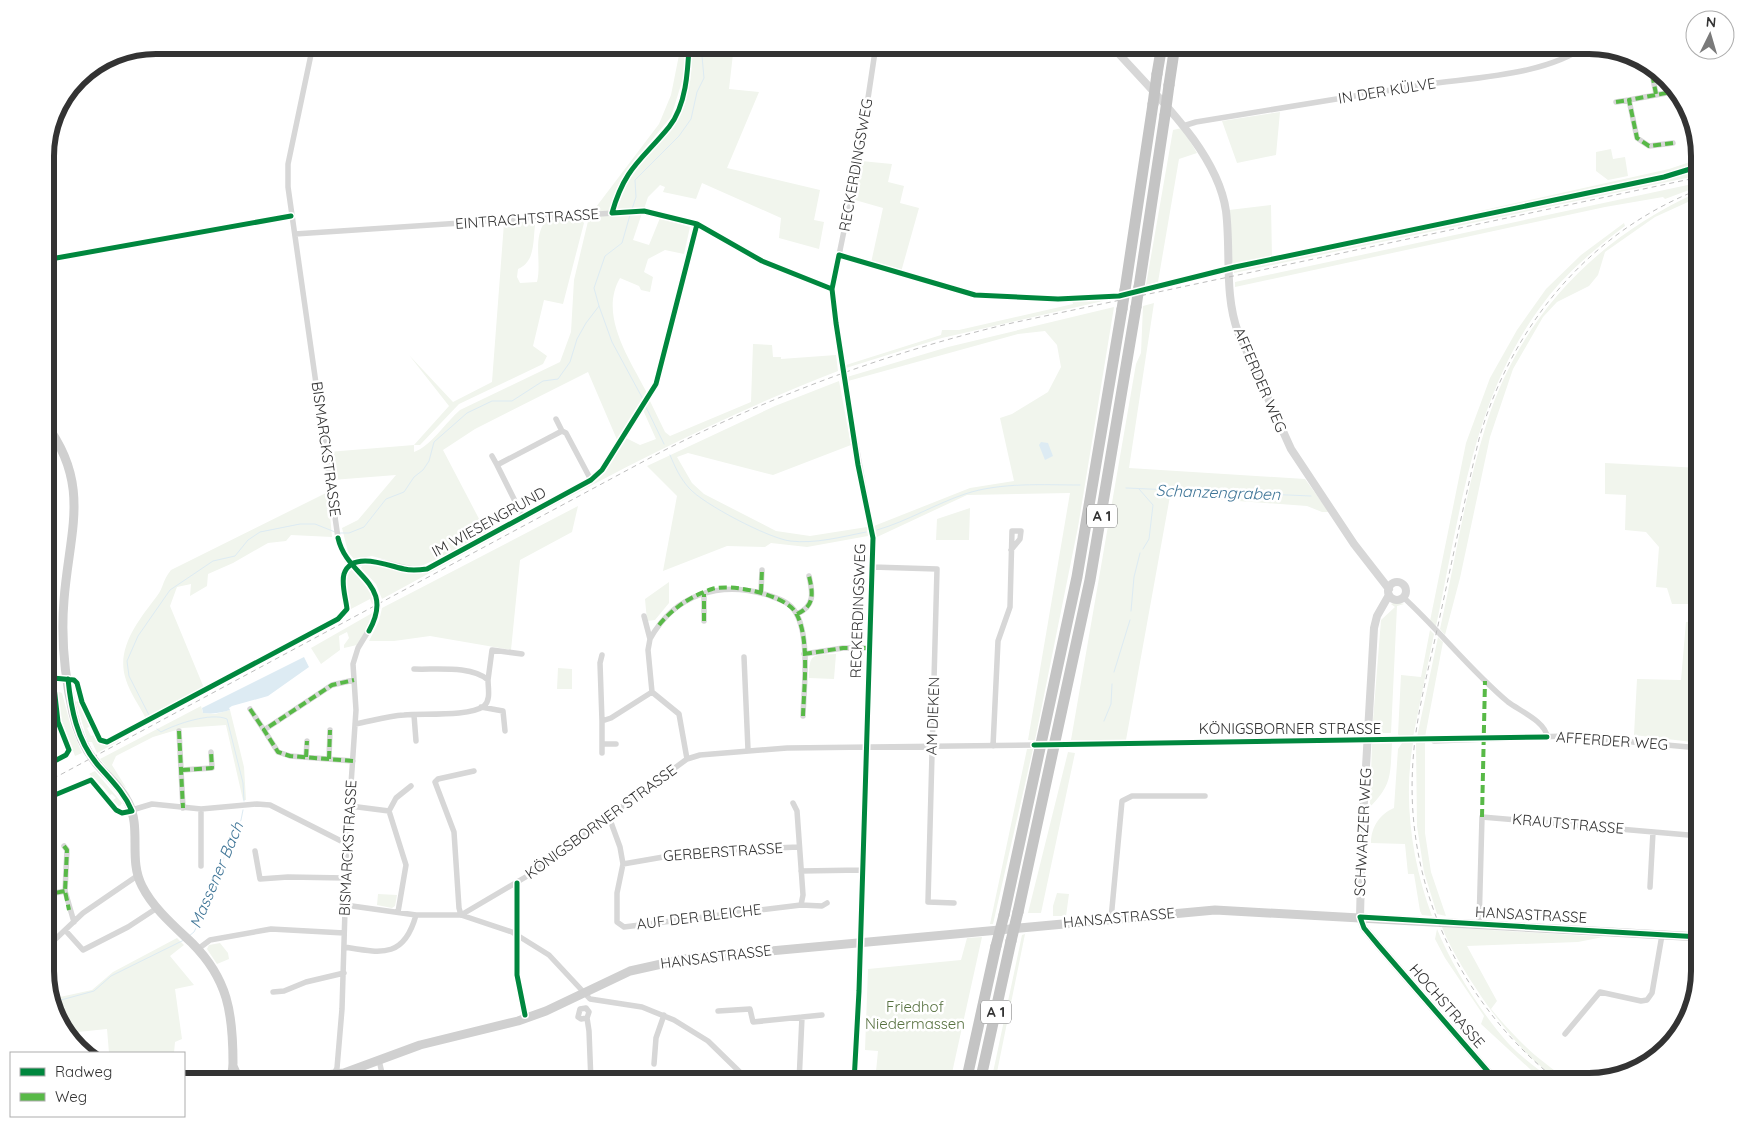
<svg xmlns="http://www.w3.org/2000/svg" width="1745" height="1127" font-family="Quicksand,sans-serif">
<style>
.green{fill:#f1f5ed}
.water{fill:#ddebf3}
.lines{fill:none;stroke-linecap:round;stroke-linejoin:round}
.stream{stroke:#ddebf3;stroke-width:1}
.minor{stroke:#d7d7d7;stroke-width:5.5}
.tertiary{stroke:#d7d7d7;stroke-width:8}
.secondary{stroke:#d0d0d0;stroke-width:9}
.motorway{stroke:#c4c4c4;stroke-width:11}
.rail{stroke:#bebebe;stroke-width:1;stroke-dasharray:5 4;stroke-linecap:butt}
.motorway-bridge{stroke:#c4c4c4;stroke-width:11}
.quiet{stroke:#58b947;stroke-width:4;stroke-dasharray:8 4;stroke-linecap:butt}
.cycleway-casing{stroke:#fff;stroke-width:8}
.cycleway{stroke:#00873e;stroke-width:5}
.labels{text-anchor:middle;stroke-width:5;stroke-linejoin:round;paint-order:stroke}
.shield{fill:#fff;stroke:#707070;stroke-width:1}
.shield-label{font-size:14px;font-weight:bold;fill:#333}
.street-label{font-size:15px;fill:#333;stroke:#fff}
.park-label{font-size:15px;fill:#56703f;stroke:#fff}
.water-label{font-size:16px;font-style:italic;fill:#3f7597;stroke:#fff}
.rim{fill:none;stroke:#333;stroke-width:6}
</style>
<rect width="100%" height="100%" fill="#fff"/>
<path class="green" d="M681,45H687L684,75L671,117L630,166L622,181L612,207L608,211H593L659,124L671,95Z
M693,45H734L729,89L759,92L727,168L820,190L814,220L824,222L819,249L779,238L781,218L702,183L696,199L663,192L665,187L660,185L648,197L644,209L618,210L616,207L633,169L674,127L690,77Z
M1280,112L1276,155L1237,163L1222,121Z
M1182,128L1197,153L1179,159L1158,282L1146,285L1173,130Z
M1611,149L1613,159L1625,157L1628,176L1608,180L1596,171V152Z
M1696,151V165L1664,176L1471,216L1475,212L1669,169L1690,162Z
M861,161L892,164L888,182L904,186L900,203L919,208L901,272L871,263L883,208L855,200Z
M1696,168V176L1234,273V270L1661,179Z
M1697,183V187L1665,199L1663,197L1605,207L1235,287V282Z
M1698,192L1699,197L1655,217L1605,252L1598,275L1589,286L1557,302L1543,317L1513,369L1490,437L1460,578L1445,635L1440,629C1455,562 1466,488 1487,422C1521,315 1597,238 1698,192Z
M1271,205L1272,258L1236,265L1232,262L1229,210Z
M642,213L633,240L649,245L660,218L690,227L684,254L665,250L648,259L644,272L653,277L650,292L641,290L639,286L620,278C598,316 631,361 648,395L618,442L588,372L475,429L443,450L488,536L419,567H410L372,556L354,559L348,552L342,528L358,520L396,475L332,480L328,452L414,445L449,406L409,355L453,402L492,382L504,223L532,221L535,225C533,242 535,262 518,269L517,277L520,283L537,282C542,262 532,238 546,220L580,217L584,223L563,304L544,300L533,346L547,356L543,364L459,404L420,445H414V452C430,447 446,422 460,410L560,362L571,332L574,280L589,217Z
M1624,223L1625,226C1596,248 1567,272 1545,301C1473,394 1460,515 1436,626L1430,621L1466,443L1490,378L1517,330L1546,289L1581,255Z
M1102,299L1103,301L942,338L846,368V365L941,335L942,330H959L1073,304L1072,301Z
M1154,303L1129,468L1305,479L1329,512H1322L1307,506L1170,496L1126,740H1071L1136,364L1141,353L1143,306Z
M1114,307L1078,527L1035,740H1028L1070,493L967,495L877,537L874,526L970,488L1014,481L1000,418L1012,414L1048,392L1061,367L1057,345L1045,331L1018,334L848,381L847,377L948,347Z
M753,344L772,345L773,357H781V359L836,355L838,371C679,432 531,518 382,599L376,584L361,568L363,563C384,565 404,573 425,572L598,478L626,438L640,445L656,439L643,410L649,399L665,432L670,436L751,402Z
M839,381L851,445L773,475L688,453L677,457L692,483L704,494L776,531L810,536L867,527L868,536L807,547L771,543L765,547L727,546L663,571L677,496L647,466L775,406Z
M1605,463L1700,468V604H1672L1667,588L1656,587L1659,547L1646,532L1625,530L1626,495L1605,494Z
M328,492L332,537L291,535L286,541L268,543L233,563L208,574L207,586L190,596L191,584L177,587L170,606L204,688L145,717C139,705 130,693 126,680C115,648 139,620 157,596C164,587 162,581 171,570Z
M578,506L572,532L520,560L511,650L430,636L394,641H369L379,621L382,608Z
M970,508L969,540H936L937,519Z
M353,569L370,589L375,603L372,604L370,599L351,609C346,600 345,583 347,573Z
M669,582V603L655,620L647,621L645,599Z
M1396,602L1404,604L1397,606L1391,733H1372L1381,620L1395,607L1391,604Z
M374,612L372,620L357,645L344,648V645L349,638L347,632L339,636L340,650L321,664L311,648Z
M1700,621V743L1634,735L1637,679L1681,680L1686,622Z
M1430,630L1434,634L1413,737H1400L1398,734L1401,675L1421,677Z
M1438,637L1443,642L1425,737H1417Z
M836,654L834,679L809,678C809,652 813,655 836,654Z
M558,668L572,669V689H557Z
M59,692L62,693L71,727L82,753L75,756L62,721L57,693Z
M49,696H52L54,714L59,730L45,729V699Z
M79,700L91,726L87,728L91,736L94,735L102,745L118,738L119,741L97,753L92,742H88L76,702Z
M201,706L203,713L215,714L230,710L244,767L246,800H243L226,725L183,728L153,737L116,756L112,765L127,789L118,781L100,759Z
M1392,743C1390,773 1393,784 1370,807L1372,744Z
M1402,743H1413C1403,801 1412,862 1432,916L1422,915L1420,911L1414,874H1408L1405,844L1371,843C1371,827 1380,814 1394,808L1398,749Z
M1416,743H1425V833L1431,872L1446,916L1437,914L1424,872L1417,826Z
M1027,749H1033L993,924H990Z
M1068,752L1075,753L1041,913H1028Z
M95,771L122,803L120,806H118L113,800L116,798L112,794L110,795C103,786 97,780 89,774Z
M1057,893L1069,894L1066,916H1053V906Z
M378,894L397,895L395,906L392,908L377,905Z
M1442,927L1603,937L1578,942L1467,946L1497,1001L1491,1009C1517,1040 1537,1060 1572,1082C1532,1082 1455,963 1442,927Z
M1437,929C1452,966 1481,1013 1508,1043C1521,1057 1539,1070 1555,1082H1544L1481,1024L1484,1016L1445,958L1435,939Z
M1025,934L995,1082H991L1022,935Z
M982,937L950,1082H875L878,1051L865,1050L868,969L961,960L967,938Z
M177,938L184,945L170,956L194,985L175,989L182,1039L175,1042L174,1053H109L107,1029L68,1033L60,997L92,990L113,972Z
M220,943L228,953L229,959L217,964L207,949L209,945Z"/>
<path class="water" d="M1041,442L1048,443L1053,456L1045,460L1039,445Z
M304,657L309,667L268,696L232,706L229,708L230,710C220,713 213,714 203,713L202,708Z"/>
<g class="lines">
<path class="stream" d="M632,209L636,197L635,180L679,136L691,119L697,92L704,78L701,45
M599,306L612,342L644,401
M645,405L664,444
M670,455C675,467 680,478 689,488C703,504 768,538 790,541C815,544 841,537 866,532
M1126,488L1311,496
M1139,489L1153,505L1149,539L1143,549
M877,530C908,521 935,504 965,494C1001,482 1043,485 1080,485
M339,533H349L364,527L386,499L404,492L414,477L423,470L429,461L434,442L467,413L492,401H512L543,381L558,379L570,362L577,339L586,323L599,306L594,288L605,256L622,243L630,215
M1131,611L1134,577L1140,553
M1114,672L1130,620
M150,717L129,676L127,661L138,636L170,590L213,561L235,556L248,540L260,532L300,524H315L335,532
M153,721V722
M1104,721L1111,704L1112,684
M157,729L161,732C176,724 211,712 227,719L243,783L244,801
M189,936L194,932L199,922L229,845L241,820L243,810
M61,1000L94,991L111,976L184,940"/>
<path class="minor" d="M313,45L288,164V187L338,538L347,560L372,587L378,606L375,620L358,648L353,664L356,710L347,844L342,1009L337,1068L333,1076
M1621,59L1629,57
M1650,63L1656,94
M1616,102L1629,100
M1183,126L1196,122C1271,110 1347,97 1422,85C1474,77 1545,76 1587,45
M1673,143L1649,146L1637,138L1629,100L1677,91
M1700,154V176
M295,234L644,211L697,224L762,261L832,289
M1693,301L1700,299
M1696,345L1700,344
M556,419L562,431
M492,456L497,465
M523,517L497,465L562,431L566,433L591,480
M352,566C377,552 402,573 427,569L591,480L602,470
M872,567L937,569L928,902L954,903
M761,592L762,570
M1403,597C1440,631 1470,670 1508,702C1520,711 1546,722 1547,737
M797,614C815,606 813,593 809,576
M644,616L650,639L648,650L652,692L679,714L687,759
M704,621V594
M650,639C675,594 720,580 768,595C779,599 790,602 796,613C810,637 804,688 803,716
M804,654L843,648H869
M744,657L748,750
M45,677L68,679
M488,680L492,650L522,654
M481,707L503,711L505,731
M250,709L264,730
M414,715L416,741
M602,721L600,663L602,655
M355,724C371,721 388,716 404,715C423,713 469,717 484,706C491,700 488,688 488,680C471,665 435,670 414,669
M179,731L183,808
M1434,741L1565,736L1700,748
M602,744H616
M993,746L998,641L1010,607L1012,531H1021L1020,539L1011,550
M602,753V721L611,718L652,692
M306,757L307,741
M329,759L330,730
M353,761L290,756L278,752L264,730L332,685L354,680
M182,770L212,768L211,752
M45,799L91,780L116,810L122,813L152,804L201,809L257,804L270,805L347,844
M350,806L389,811
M389,811L406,865L398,912
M389,811L396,798L411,786
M609,817L620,847L623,864L617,893V922L624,927L801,905L803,895L797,811L793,803
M64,846L67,850L65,891L74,922
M255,851L260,879L288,877L346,878
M623,864L698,851L799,847
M201,866V809
M801,871L862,870
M1700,873V893
M1650,887L1653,832
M45,895L65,891
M345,905L416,915H461L512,932L549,955L590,999L642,1007L674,1020L708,1041L750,1082
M801,905L822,906L827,903
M461,915L529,875L687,759L700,755L787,748L1034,745
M461,915L459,908L454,832L435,782L438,779L474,771
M1111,919L1122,801L1132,796H1205
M1479,925L1482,817L1700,836
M65,930L83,950L128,927L157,908
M344,947C381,953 404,959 416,915
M45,949L83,913L137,876
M198,949L210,940L271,929L344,933
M45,968L59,1004L63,1030
M273,992L284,991L306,982L344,973
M718,1011L750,1009L753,1022L822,1015
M587,1018L581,1019L578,1017L580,1009L586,1008L589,1012L587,1018L589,1031L591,1082
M1565,1034L1600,992L1641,1001L1647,1000L1652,993L1662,935
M379,1060L384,1082
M654,1064L656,1038L664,1015
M726,1082L736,1070
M799,1082L802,1017
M854,1082L859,991L873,538L844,380L832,289L859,158L876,45"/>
<path class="tertiary" d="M1111,45C1151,91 1217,149 1226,211C1231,250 1224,295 1238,332L1291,449L1354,544L1389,589
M1388 591a9 9 0 1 1 18 0a9 9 0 1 1-18 0Z
M1389,595L1377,616L1374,628L1362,836L1360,917L1364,928L1379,946L1497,1082"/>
<path class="secondary" d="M45,423C92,485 69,532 64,600C61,636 65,678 73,713C77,731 85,750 97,764C107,776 121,787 128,802C142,828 128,859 142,886C153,908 174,926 192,943C228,979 233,1013 233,1063C233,1070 231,1076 231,1082
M233,1066L240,1082
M260,1082L344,1073L420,1045L518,1021L546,1011L630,971L684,959L1215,910L1700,937"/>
<path class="motorway" d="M1157,74L1162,45
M1169,85L1175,45
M1139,287L1165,115
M1125,290L1153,104
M1018,912L1090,580L1136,307
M1004,915L1077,577L1122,309
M966,1082L996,946
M980,1082L1011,941"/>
<path class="rail" d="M45,783L661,452C773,395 889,352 1012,323L1700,177
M1559,1082C1461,1005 1404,887 1413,761C1416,713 1430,664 1440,616C1453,557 1465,498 1479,439C1512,325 1589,232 1700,189"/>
<path class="motorway-bridge" d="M1153,104L1157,74
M1165,115L1169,85
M1136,307L1139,287
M1122,309L1125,290
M1011,941L1018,912
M996,946L1004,915"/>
<path class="quiet" d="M1621,59L1629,57
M1650,63L1656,94
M1616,102L1629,100
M1673,143L1649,146L1637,138L1629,100L1677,91
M761,592L762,570
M797,614C815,606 813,593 809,576
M704,621V594
M659,625C673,608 691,596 712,589C732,583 786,595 796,613C810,638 804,687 803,716
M804,654L843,648H869
M250,709L264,730
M179,731L183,808
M306,757L307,741
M329,759L330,730
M353,761L290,756L278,752L264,730L332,685L354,680
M182,770L212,768L211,752
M1482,817L1485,681
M64,846L67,850L65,891L69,910
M45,895L65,891"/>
<defs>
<path id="cycleway" d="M689,45C688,71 686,106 669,127C642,160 625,167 612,213L644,211L697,224L762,261L832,289
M45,260L291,216
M338,538C347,578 396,582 369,631
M1034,745L1547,737
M45,766L66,755L69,750L58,722L53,678L74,680L77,683L82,702L100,740L107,742L338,619L347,609C346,599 341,584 344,574C352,550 389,566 404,569C412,571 420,570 427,569L591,480L602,470L656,384L697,224
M45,799L91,780L116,810L122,813L132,811C124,792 110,779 97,764C77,740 71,709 68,679
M517,883V975L525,1015
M854,1082L859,991L873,538L858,465L836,323L832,289L839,255L975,295L1058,299L1119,296L1235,267L1664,177L1700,166
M1497,1082L1379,946L1364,928L1360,917L1700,937"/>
</defs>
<use href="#cycleway" class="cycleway-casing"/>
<use href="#cycleway" class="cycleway"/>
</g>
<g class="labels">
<g class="shield">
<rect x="1087" y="504.5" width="30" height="23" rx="4"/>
<rect x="981" y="1000.5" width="30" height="23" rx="4"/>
</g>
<g class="shield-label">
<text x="1102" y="521">A 1</text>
<text x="996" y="1017">A 1</text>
</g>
<g class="street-label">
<text transform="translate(1387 91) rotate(-9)" y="5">IN DER KÜLVE</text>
<text transform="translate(856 165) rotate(-80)" y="5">RECKERDINGSWEG</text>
<text transform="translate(527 219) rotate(-4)" y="5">EINTRACHTSTRASSE</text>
<text transform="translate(1260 380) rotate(67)" y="5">AFFERDER WEG</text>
<text transform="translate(326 449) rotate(82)" y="5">BISMARCKSTRASSE</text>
<text transform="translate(489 522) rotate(-29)" y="5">IM WIESENGRUND</text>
<text transform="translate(858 611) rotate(-88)" y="5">RECKERDINGSWEG</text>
<text transform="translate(933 716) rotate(-88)" y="5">AM DIEKEN</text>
<text x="1290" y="734">KÖNIGSBORNER STRASSE</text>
<text transform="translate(1612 741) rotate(4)" y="5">AFFERDER WEG</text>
<text transform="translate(601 822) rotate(-36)" y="5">KÖNIGSBORNER STRASSE</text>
<text transform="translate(1568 824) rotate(5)" y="5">KRAUTSTRASSE</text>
<text transform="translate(1363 832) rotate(-87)" y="5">SCHWARZER WEG</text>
<text transform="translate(348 848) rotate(-87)" y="5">BISMARCKSTRASSE</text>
<text transform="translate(723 852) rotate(-4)" y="5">GERBERSTRASSE</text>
<text transform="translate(1531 915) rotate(3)" y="5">HANSASTRASSE</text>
<text transform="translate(699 917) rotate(-7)" y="5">AUF DER BLEICHE</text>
<text transform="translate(1119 918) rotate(-5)" y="5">HANSASTRASSE</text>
<text transform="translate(716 957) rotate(-7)" y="5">HANSASTRASSE</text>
<text transform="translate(1447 1006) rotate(49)" y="5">HOCHSTRASSE</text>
</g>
<g class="park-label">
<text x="915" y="1012">Friedhof<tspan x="915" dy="17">Niedermassen</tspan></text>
</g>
<g class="water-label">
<text transform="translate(1218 492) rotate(2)" y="6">Schanzengraben</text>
<text transform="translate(216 875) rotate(-67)" y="6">Massener Bach</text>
</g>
</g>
<path d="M0 0H1745V1127H0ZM156 54H1589A102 102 0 0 1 1691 156V971A102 102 0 0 1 1589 1073H156A102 102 0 0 1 54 971V156A102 102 0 0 1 156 54Z" fill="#fff" fill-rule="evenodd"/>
<path class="rim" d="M156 54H1589A102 102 0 0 1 1691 156V971A102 102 0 0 1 1589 1073H156A102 102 0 0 1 54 971V156A102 102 0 0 1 156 54Z"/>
<rect x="10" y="1052" width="175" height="65" fill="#ffffff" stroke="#adadad"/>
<rect x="20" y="1068" width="25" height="8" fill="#00873e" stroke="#adadad"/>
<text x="55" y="1077" font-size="15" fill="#333333">Radweg</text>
<rect x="20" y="1093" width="25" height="8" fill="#58b947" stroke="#adadad"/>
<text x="55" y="1102" font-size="15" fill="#333333">Weg</text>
<g transform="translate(1710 35) rotate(5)"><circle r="24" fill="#ffffff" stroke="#adadad"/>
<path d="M0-4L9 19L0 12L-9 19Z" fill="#7a7a7a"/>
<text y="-8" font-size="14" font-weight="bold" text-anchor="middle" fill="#333333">N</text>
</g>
</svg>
